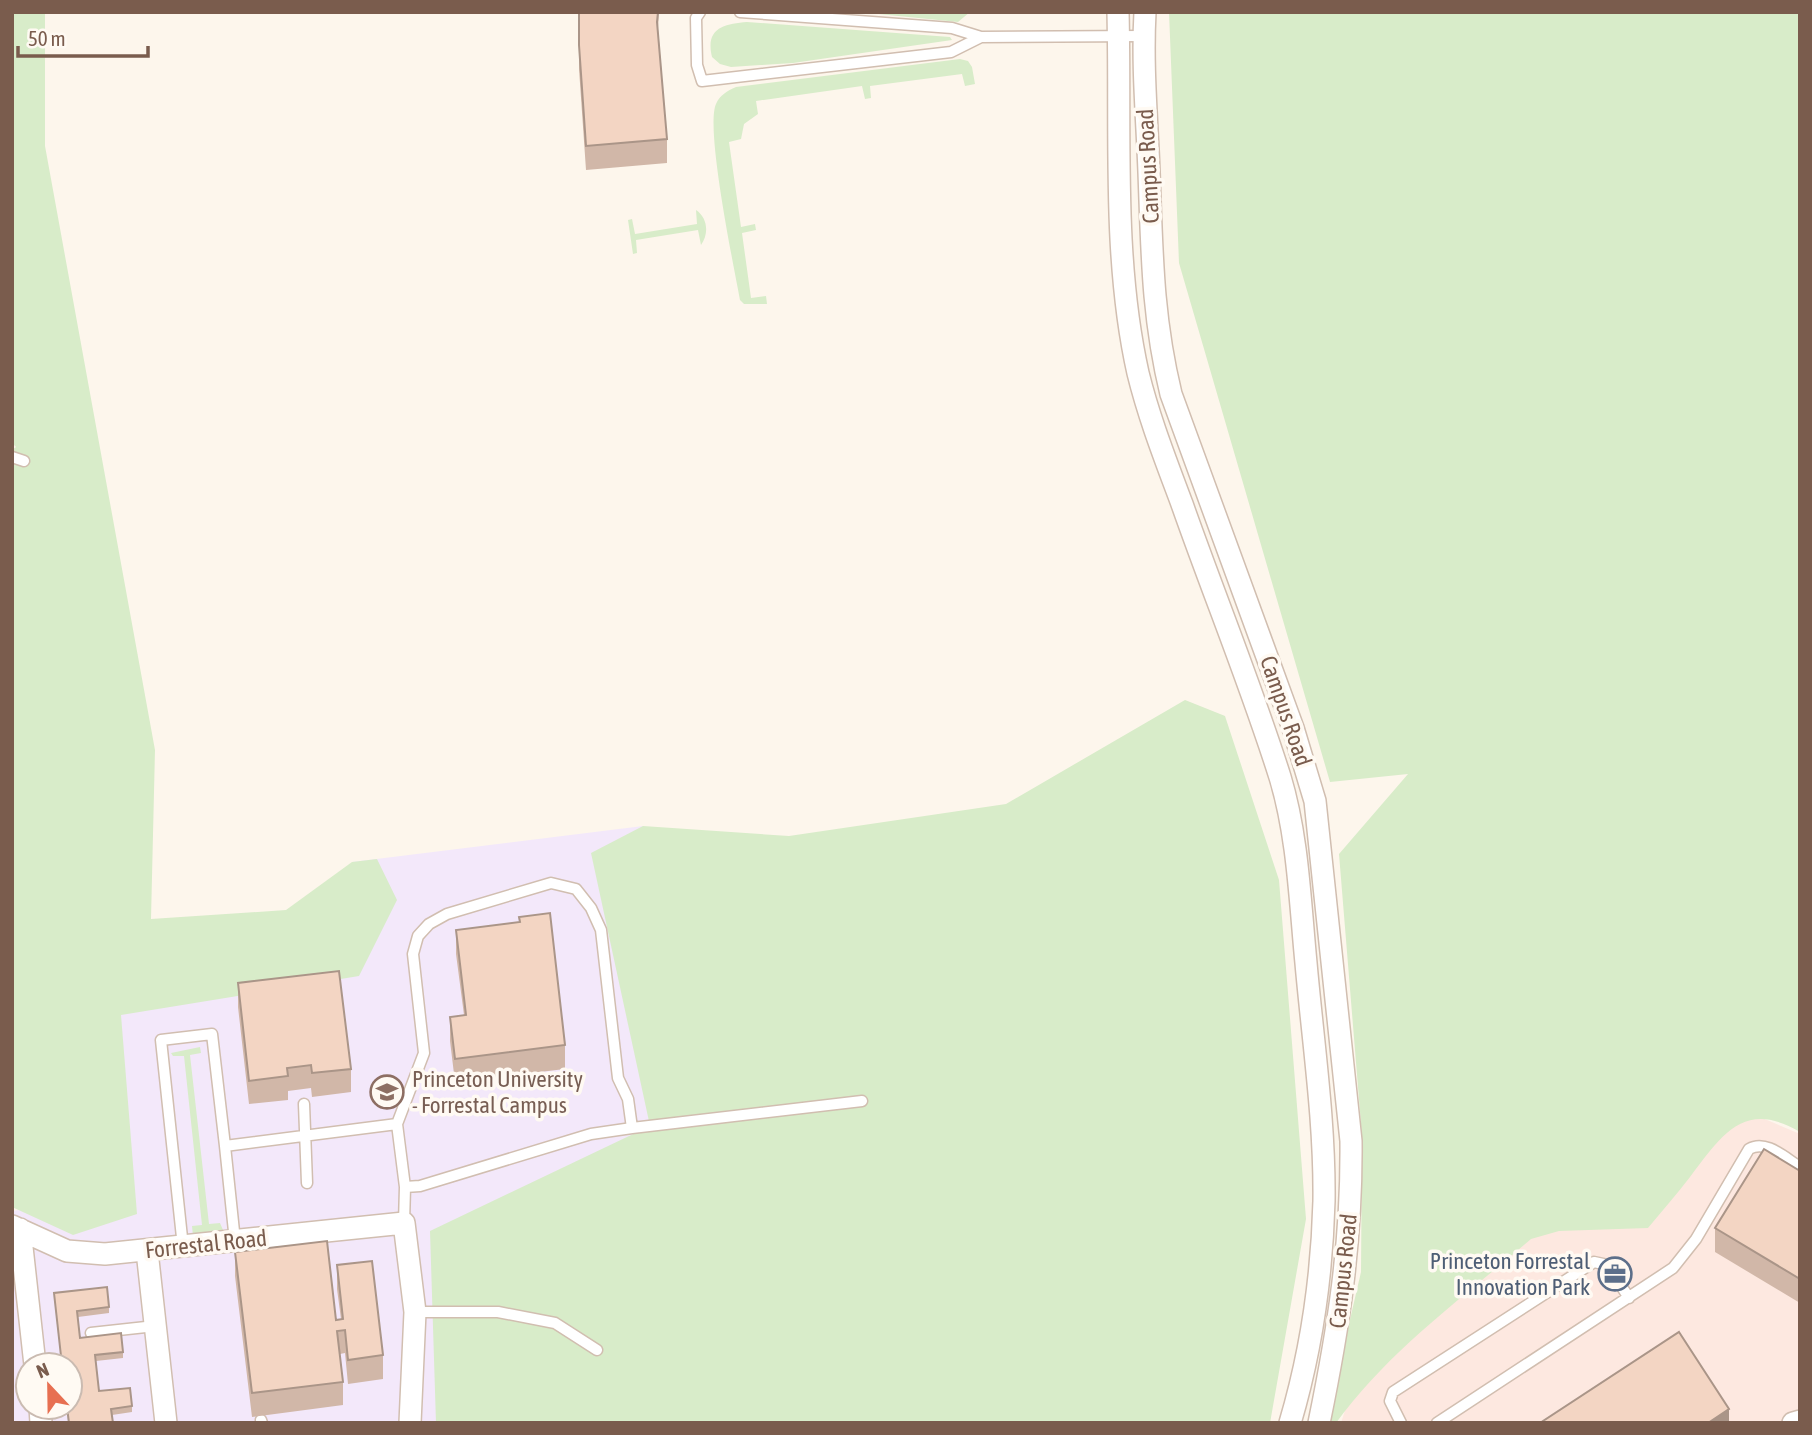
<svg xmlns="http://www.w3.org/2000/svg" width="1812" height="1435" font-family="'Asap Condensed',sans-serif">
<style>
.commercial{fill:#fde8e0}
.education{fill:#f3e8fa;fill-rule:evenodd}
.green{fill:#d8ecc9}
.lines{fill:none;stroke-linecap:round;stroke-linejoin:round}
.service-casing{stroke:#d1beb0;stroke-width:13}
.minor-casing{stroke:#d1beb0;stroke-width:24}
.service{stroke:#fff;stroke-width:10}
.minor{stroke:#fff;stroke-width:21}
.wall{fill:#d1b7a8}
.shaded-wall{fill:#aa9588}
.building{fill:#f3d5c3;stroke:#aa9588;stroke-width:2}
.labels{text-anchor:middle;stroke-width:7;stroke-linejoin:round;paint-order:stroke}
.street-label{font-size:23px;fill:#7a5c4d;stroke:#fffaf3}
.education-label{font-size:23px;fill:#785e54;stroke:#fffaf3;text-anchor:start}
.service-label{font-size:23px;fill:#4e5e75;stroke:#fffaf3;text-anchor:end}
</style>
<rect width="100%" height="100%" fill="#fdf6ec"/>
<path class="commercial" d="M1720,1100L1800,1134V1423H1341L1376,1313Z"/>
<path class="education" d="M643,826L711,1423H12V1211L114,1198L88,985L363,951L352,862ZM28,1365H70V1407H28Z"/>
<path class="green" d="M12,12H45V146L155,750L151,919L286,910L352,862L377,859L397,900L359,976L121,1015L137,1214L73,1235L12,1207V450L16,447L12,443Z
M859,12H970L958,22Z
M1169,12H1800V1132C1744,1099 1722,1135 1690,1177C1677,1194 1662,1211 1648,1228L1559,1231L1531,1239C1464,1297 1389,1350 1336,1423H1326L1361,1272L1362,1136L1339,854L1408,774L1330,782L1179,263Z
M747,22L950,37L952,40L793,63L731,67L720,64L712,57C705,28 724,24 747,22Z
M960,59L968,61L972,67L975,84L965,86L962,74L870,86L871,98L865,99L862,86L756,101L758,114L744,124L741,139L729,142L741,227L755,224L756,230L742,233L751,298L766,296L767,304H744L740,300C734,267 705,128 716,104C720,95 727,91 736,87Z
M696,210C708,218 709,234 701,245L698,230L636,240L637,253L633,254L628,220L632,219L635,234L697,224Z
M1185,700L1225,716L1279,880L1306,1219L1270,1423H436L430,1231L650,1126L591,853L643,826L789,836L1006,804Z
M200,1047L201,1053L190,1055L209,1224L220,1223L223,1230L221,1233L193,1236L192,1226L202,1225L184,1056H173L171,1053Z"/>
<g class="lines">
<defs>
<path id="service" d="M700,12L696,18L697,65L702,81L951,52L981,37
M740,12L952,28L981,37L1144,36
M12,457L24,461
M304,1104L307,1183
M632,1128L862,1101
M404,1223L405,1187L397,1124L424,1053L413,954L418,936L429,924L447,914L551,883L576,889L591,908L601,930L618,1078L628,1099L632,1128L591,1134L420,1186L405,1187
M235,1241L225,1146L397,1124
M183,1247L161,1040L212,1034L225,1146
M415,1312H498L555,1323L597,1350
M91,1333L155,1326
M261,1420L262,1423
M1401,1423L1390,1401L1393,1392L1594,1262L1608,1265L1629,1298
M1437,1423L1673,1268L1696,1239L1749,1149C1766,1139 1785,1158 1800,1167"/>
<path id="minor" d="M1118,12C1121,131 1112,257 1138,373C1149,418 1166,461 1182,504C1214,595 1251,685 1280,777C1298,836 1300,902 1306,963C1313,1042 1325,1122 1324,1201C1322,1275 1311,1352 1290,1423
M1145,12C1142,66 1147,118 1149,172C1152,251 1152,316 1171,394L1293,728L1315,801L1351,1141C1352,1241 1339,1326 1319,1423
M12,1226L67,1251L105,1254L404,1223L415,1312L410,1423
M20,1229L35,1365
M147,1251L166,1423
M40,1407L41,1423
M1793,1423L1800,1421"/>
</defs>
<use href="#service" class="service-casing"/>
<use href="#minor" class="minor-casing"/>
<use href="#service" class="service"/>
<use href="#minor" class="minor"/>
</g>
<path class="wall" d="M579,12H659L658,29L667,139V163L586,170L579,69Z
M456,930L565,1045V1069L455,1082L450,1041V1017L464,1015L456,954Z
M238,983L351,1069V1092L312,1097L311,1088L288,1091V1100L249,1104L238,1007Z
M1800,1171V1303L1715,1252V1228Z
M235,1252L336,1320L341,1319L337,1289V1265L383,1355V1379L348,1384L345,1353L340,1354L343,1382V1405L252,1417L235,1276Z
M54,1293L109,1307V1313L78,1317L80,1338L123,1352V1358L96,1361L99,1391L132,1406V1412L112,1415L113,1423H68L67,1407H70V1365H62Z"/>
<path class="shaded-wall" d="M1729,1409V1423H1708Z"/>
<path class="building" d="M579,12H658L657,22L667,139L586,146L579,45Z
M550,913L565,1045L455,1059L450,1017L466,1015L456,930L520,922L519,917Z
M339,971L351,1069L312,1073L311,1065L287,1068L288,1076L249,1081L238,983Z
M1764,1149L1800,1171V1279L1715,1228Z
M327,1241L336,1320L343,1319L337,1265L372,1261L383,1355L348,1360L345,1330L337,1331L343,1382L252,1393L235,1252Z
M107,1287L109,1307L77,1311L80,1338L121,1333L123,1352L95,1355L99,1391L130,1388L132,1406L111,1409L113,1423H69L67,1407H70V1365H62L54,1293Z
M1679,1332L1729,1409L1708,1423H1540Z"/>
<defs>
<symbol id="university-ring" viewBox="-11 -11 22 22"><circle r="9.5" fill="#fffaf3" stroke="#8d6e63" stroke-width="1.5"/><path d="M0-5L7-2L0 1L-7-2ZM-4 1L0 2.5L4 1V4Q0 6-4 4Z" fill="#8d6e63"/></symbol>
<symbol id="office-ring" viewBox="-11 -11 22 22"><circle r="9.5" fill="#fffaf3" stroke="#5c6f8a" stroke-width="1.5"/><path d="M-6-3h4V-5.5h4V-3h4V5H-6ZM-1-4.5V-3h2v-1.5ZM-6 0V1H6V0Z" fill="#5c6f8a"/></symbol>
</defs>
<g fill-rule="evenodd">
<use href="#university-ring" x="368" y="1073" width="38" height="38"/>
<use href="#office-ring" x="1596" y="1255" width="38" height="38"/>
</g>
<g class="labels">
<g class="street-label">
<text transform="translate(1148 166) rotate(-93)" y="8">Campus Road</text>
<text transform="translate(1286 711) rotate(71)" y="8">Campus Road</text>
<text transform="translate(206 1244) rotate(-6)" y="8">Forrestal Road</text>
<text transform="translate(1343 1271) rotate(-84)" y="8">Campus Road</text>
</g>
<g class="education-label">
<text x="412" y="1087">Princeton University<tspan x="412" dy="26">- Forrestal Campus</tspan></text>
</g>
<g class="service-label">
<text x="1590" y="1269">Princeton Forrestal<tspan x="1590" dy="26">Innovation Park</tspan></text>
</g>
</g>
<rect width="1812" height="1435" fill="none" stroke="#7a5c4d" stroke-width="28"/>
<g transform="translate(49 1386) rotate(338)"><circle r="33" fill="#fffaf3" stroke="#cabbb1" stroke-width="2"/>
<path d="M0-5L12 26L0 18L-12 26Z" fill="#e76f51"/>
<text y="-10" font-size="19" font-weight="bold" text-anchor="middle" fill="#7a5c4d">N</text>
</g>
<path d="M18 46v10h130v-10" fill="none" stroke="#7a5c4d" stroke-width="3.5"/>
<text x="28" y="46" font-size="21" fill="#7a5c4d" stroke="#fffaf3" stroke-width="5" paint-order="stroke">50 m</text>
</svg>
